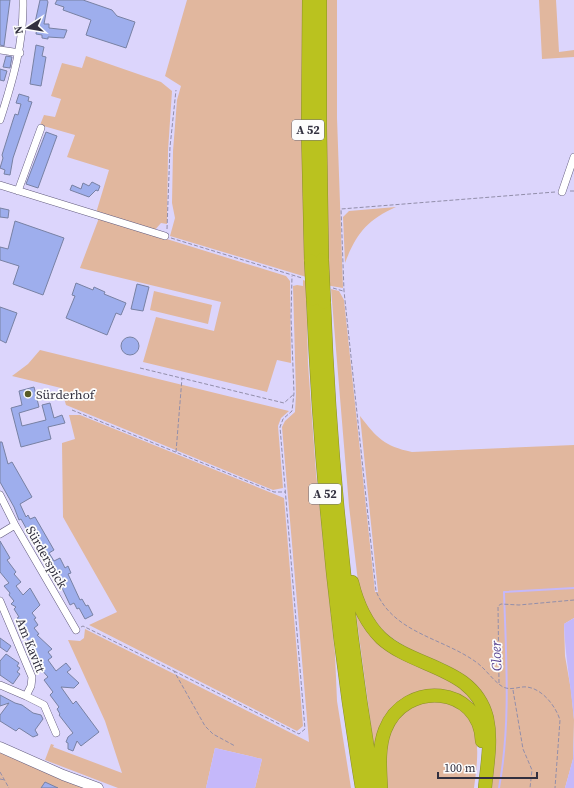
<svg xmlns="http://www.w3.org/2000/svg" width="574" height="788" font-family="'Source Serif 4',serif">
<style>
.green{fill:#e1b79e}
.water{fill:#c5b8fa}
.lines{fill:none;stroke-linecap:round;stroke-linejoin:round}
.stream{stroke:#c5b8fa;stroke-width:2}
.building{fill:#9eaeed;stroke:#7881a3}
.street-casing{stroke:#625b7d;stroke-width:8}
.secondary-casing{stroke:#625b7d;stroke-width:11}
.highway-casing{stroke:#8a8f2a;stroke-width:14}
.path{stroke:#928eaa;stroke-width:1;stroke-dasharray:4 2;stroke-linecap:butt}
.street{stroke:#fff;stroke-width:7}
.secondary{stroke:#fff;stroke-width:10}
.highway{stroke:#bac21f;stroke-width:13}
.highway-bridge-casing{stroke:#8a8f2a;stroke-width:14;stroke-linecap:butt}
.highway-bridge{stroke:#bac21f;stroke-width:13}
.poi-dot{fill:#575b28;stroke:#fcfcfc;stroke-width:1.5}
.labels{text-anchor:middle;stroke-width:3.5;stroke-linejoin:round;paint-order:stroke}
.shield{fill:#fcfcfc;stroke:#6f6d78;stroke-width:1}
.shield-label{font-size:12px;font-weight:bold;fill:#32303f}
.poi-label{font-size:13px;fill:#32303f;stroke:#fcfcfc;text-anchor:start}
.street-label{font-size:13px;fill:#32303f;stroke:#fcfcfc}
.water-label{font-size:14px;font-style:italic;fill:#5a4693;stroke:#fcfcfc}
</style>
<rect width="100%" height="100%" fill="#dcd5fc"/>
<path class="green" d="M187,0H337V118L343,288L331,286L303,276L170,236L175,218L172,203L173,151L177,100L181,86L165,76Z
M539,0H556L559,52L574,50V57L542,59Z
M86,56L161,82L172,91L168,151L167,224L161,223L154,231L96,213L109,170L67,157L75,135L40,125L44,115L55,117L61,99L51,96L62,63L82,68Z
M396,207C367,220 356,234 345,263L343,217L349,211Z
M99,218L286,276L290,281L291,363L277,360L267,392L143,362L156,317L214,331L221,302L80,268Z
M303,280L306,281L308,364L316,473L335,654L337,701L351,788H255L262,759L215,748L206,788H118L45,760L51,744L54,745L53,747L122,773L105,721L68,640L80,641L84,638L85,629L309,742L282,427L285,421L295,412L296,394L293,286L297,285L303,286Z
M331,289L339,291L344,300L375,592H378L360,416C377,438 384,446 412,452L574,445V618L564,624L565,656L571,690L574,720L573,759L565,788H489L493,751L464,675L445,664L411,650L386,634L367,611L359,590L349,506Z
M154,291L212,305L208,324L150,310Z
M40,350L289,411L281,418L278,426L283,488L273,490L66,405L61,388L12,376L28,364Z
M69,415H80L284,498L303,726L297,731L89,625L117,612L63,517L62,443L75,439Z
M355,606L369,628L471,693L484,718L462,701L400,704L376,763Z
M435,701C485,708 479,750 474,788H386C384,749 386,705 435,701Z
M0,752L85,788H0Z"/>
<path class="water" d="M574,618V720C571,687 565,656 564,624Z
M574,736V788H565L573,759Z
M215,748L262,759L255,788H206Z"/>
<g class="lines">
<path class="stream" d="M499,788C511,723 506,657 504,592L574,588"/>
</g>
<path class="building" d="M0,0H10L4,46L0,45Z
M40,0H47L48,2L44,24H49V28L67,30L64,38L48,37V39L42,38V35L36,34L37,27H34Z
M57,0H83L112,10L117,16L135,22L126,48L86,35L91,20L63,10L64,7L55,4Z
M36,45L44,47L42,56L46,57L41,86L30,84Z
M6,56L12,57L10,68L3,67Z
M0,69L7,71L4,81L0,80Z
M19,94L29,97L28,101L32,102L13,158L10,175L4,174L5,170L0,168L3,158L2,155L13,120L15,114L18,115L21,104L16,103Z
M46,132L57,136L38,188L26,184Z
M92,182L100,186L98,191L96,190L89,197L70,190L72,185L81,189L83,183L89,186Z
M0,208L9,210L8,218L0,217Z
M15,221L64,238L43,295L13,284L19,266L0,260V247L8,249Z
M76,283L93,290L94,287L105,292L104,294L126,303L121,315L116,313L107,335L66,318L75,296L72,295Z
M137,284L149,287L143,311L131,309Z
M0,307L17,313L6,343L0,340Z
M121 346a9 9 0 1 1 18 0a9 9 0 1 1-18 0Z
M34,387L39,407L19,413L22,426L46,420L42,405L50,403L54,418L62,415L65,423L48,427L51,439L21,447L11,408L22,405L19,391Z
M0,442H2L8,464L12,462L32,497L20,504L26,517L28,515L30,519L35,517L54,550L49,553L54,561L60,558L65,568L68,566L71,573L68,574L80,600L82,599L86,606L88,605L93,615L85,619L79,608L77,609L74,603L70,605L62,588L57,585V582L53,573L42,557L46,555L40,544L36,546L21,519L19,520L14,507L0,482Z
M0,541L10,558L7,560L16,572L14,574L21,582L16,586L23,595L30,588L40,605L32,613L36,618L34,619L38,625L34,628L39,634L37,635L52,649L48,652L52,657L48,660L56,671L66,663L71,669L67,672L79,683L74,688L61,687L73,704L76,701L99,732L81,746L77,741L73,751L68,749V743L66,742L68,737L73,733L59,715L60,714L57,709L59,707L50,695L53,692L44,680L48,677L39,667L40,665L37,661L38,660L28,647L31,645L25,635L27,634L17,618L19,617L14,609L16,607L11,604L14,601L9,595L10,593L4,586L9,583L0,572Z
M0,638L11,646L7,652L0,647Z
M6,654L19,663L17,666L20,668L17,672L20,674L13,684L0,675V661Z
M0,695L15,703L22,705L33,713L41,715L43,719L35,730L38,735L33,737L19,728L16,731L0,721V715L9,703L0,706Z
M45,782L58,788H41Z"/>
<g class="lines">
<defs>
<path id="street" d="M0,50L20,53
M0,120C13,80 24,42 23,0
M0,185L165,236
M18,191L41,128
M562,192L574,157
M0,495L15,525L76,630
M0,534L15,525
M0,601L32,677L31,686L26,696L44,705L56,733
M0,685L26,696"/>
<path id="secondary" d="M0,747L63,775L98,788"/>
<path id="highway" d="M309,0L308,131L311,261
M320,0V128L322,260
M313,299C320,463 335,626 362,788
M324,302C330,464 347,627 374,788
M352,582C357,603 365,622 381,638C415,669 474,666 487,718C492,741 487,765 485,788
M381,788C380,769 378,748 385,730C405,679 480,686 482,741"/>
</defs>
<use href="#street" class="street-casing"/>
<use href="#secondary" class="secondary-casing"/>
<use href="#highway" class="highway-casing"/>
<path class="path" d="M570,191H574
M555,192L341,209L344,291L376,591C393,633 443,638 476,662C486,669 493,681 503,687C512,691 519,686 527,687C543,689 556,707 560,720L555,788
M167,229L170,147L176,90
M171,238L302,278
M333,288L343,291
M140,368L284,403L294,394
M72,410L274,492H285
M176,452L182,378
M81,627L83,626L174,671L205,726L213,734L235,746
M174,671L299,734L305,729L280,427L283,419L292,411L294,393L291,317L292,276
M499,683L498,606L501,604L519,605L574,600
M513,690L523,749L532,770L530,788
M0,772L9,788
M0,779L5,780"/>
<use href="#street" class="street"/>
<use href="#secondary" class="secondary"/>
<use href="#highway" class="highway"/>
<defs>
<path id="highway-bridge" d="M322,260L324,302
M311,261L313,299"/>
</defs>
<use href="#highway-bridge" class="highway-bridge-casing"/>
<use href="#highway-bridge" class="highway-bridge"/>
</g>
<circle class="poi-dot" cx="28" cy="394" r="4"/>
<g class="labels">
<g class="shield">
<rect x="292" y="120" width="32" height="20" rx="3"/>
<rect x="309" y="484" width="32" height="20" rx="3"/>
</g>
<g class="shield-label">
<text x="308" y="134">A 52</text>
<text x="325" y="498">A 52</text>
</g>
<g class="poi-label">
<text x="36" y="399">Sürderhof</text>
</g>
<g class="street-label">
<text transform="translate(47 557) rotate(60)" y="5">Sürderspick</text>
<text transform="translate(31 645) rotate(68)" y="5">Am Kavitt</text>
</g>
<g class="water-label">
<text transform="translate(496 656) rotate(-92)" y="5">Cloer</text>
</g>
</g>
<g transform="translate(28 28) rotate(258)" stroke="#fcfcfc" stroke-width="3" paint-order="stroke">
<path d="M0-3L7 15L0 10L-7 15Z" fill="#32303f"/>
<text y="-6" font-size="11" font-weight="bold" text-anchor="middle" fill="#32303f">N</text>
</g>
<path d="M438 772v6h99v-6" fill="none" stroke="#32303f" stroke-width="2"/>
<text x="444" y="772" font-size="12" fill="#32303f" stroke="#fcfcfc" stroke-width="3" paint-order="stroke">100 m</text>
</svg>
